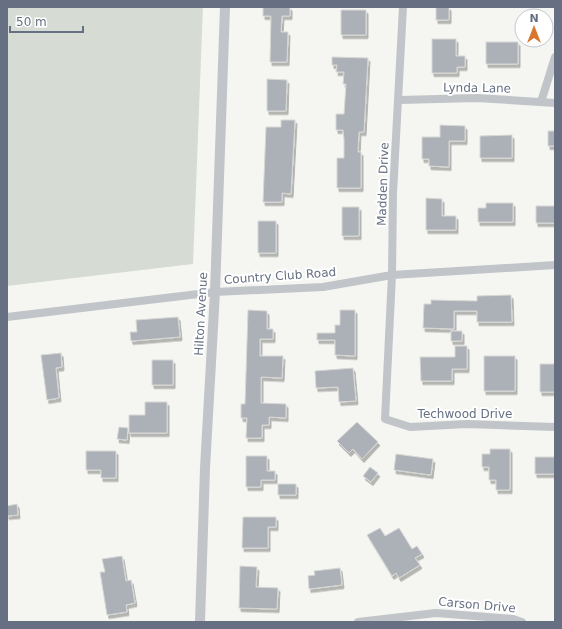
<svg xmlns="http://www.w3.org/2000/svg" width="562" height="629" font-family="'DejaVu Sans',sans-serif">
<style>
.green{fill:#d6dcd4}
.building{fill:#acb1b8;stroke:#d7d7d5;filter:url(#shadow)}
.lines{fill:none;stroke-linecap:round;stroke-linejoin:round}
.minor{stroke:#c1c4c8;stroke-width:8}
.tertiary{stroke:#c1c4c8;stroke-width:10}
.labels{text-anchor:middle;stroke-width:4;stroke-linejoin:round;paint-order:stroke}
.street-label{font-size:12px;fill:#667082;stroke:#fff}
</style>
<defs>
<filter id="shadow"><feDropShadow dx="2" dy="3.5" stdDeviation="0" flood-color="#0004"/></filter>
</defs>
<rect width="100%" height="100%" fill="#f5f6f2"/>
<path class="green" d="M7,7H203L193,264L7,286Z"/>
<path class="building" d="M263,7H290V16H282L281,32H288L287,62H270L271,16H263Z
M436,7H449V20H436Z
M341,10H366V35H341Z
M432,39H456V56H465V67H457V73H432Z
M486,42H518V64H486Z
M332,57L368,58L364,132H359L358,152H361V188H337V158H344V139L343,130H336V114H344L346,84H343L344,72H336L337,65H332Z
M267,79L287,80L286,111H267Z
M281,120H295L291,194L282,193V202H263L266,127H281Z
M440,125L465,126V141H449V167L429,166V159H422V137H440Z
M548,131H555V146H548Z
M512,135V158H480V136Z
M426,198L442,199V216H456V230H426Z
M486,203H513V222H478V208H486Z
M536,206H555V223H536Z
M342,207H359V236H342Z
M258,221H276V253H258Z
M511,295L512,322H477V311H454V329L423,328L424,304H431V300L477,301V296Z
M248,310L267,311V329H273V339H260V356H283L282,378L261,377V403L286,404V418L269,417V425H262V438H246L247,418H241V404H245Z
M340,310H355V356L335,355V340H317V333H335V325H340Z
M178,317L180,337L131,341L130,332H137L136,320Z
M451,331H462V341H451Z
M455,346H467V369H452V381H421L420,357H455Z
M61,353L62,367L56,368L59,398L47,400L41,355Z
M484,356H515V391H484Z
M152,360H173V385H152Z
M540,364H555V392H540Z
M353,368L356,401L339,402L338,387L316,388L315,371Z
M145,402H167V433H129V415H145Z
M357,422L378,442L362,459L353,449L349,453L337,441Z
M119,427L128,428L127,440L117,439Z
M490,449H510V490H496V480H489V467H482V454H490Z
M86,451H116V478H101V470H86Z
M396,454L433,459L431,475L394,470Z
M246,456H267V471H275V480H261V487H246Z
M535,457H555V474H535Z
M370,467L378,473L371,482L363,476Z
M278,484H296V495H278Z
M17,504L18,515L7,516V506Z
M243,517H276V527H268V548H242Z
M380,528L385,536L399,528L412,549L417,546L422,554L415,558L420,565L399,578L396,573L392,576L367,535Z
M122,556L126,581L131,580L135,603L126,605L127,612L107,615L100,572H105L102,559Z
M240,566L257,567L256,587L278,588L277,609L239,608Z
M340,568L342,585L309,589L308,576L315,575L314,571Z"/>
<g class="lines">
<path class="minor" d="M403,7L393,193L392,275L385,419L410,427L467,424L555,427
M399,100L477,98L555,103
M541,102L555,57
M7,317L215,292L323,287L392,275L555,265
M358,622L436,613L513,619L522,622"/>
<path class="tertiary" d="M200,622L205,468L215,292L225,7"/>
</g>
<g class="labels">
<g class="street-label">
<text transform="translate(477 88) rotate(1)" y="4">Lynda Lane</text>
<text transform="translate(383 184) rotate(-88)" y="4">Madden Drive</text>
<text transform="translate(280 276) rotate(-4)" y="4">Country Club Road</text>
<text transform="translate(201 314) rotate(-87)" y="4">Hilton Avenue</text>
<text x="465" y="418">Techwood Drive</text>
<text transform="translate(477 605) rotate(5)" y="4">Carson Drive</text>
</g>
</g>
<rect width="562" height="629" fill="none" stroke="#667082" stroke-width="16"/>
<g transform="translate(534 28)"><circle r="19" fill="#ffffff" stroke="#c2c6cd"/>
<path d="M0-3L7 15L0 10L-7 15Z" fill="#da762e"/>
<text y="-6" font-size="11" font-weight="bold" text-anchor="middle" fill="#667082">N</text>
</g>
<path d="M10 26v6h73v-6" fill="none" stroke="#667082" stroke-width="2"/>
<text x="16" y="26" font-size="12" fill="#667082" stroke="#ffffff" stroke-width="3" paint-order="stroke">50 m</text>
</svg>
